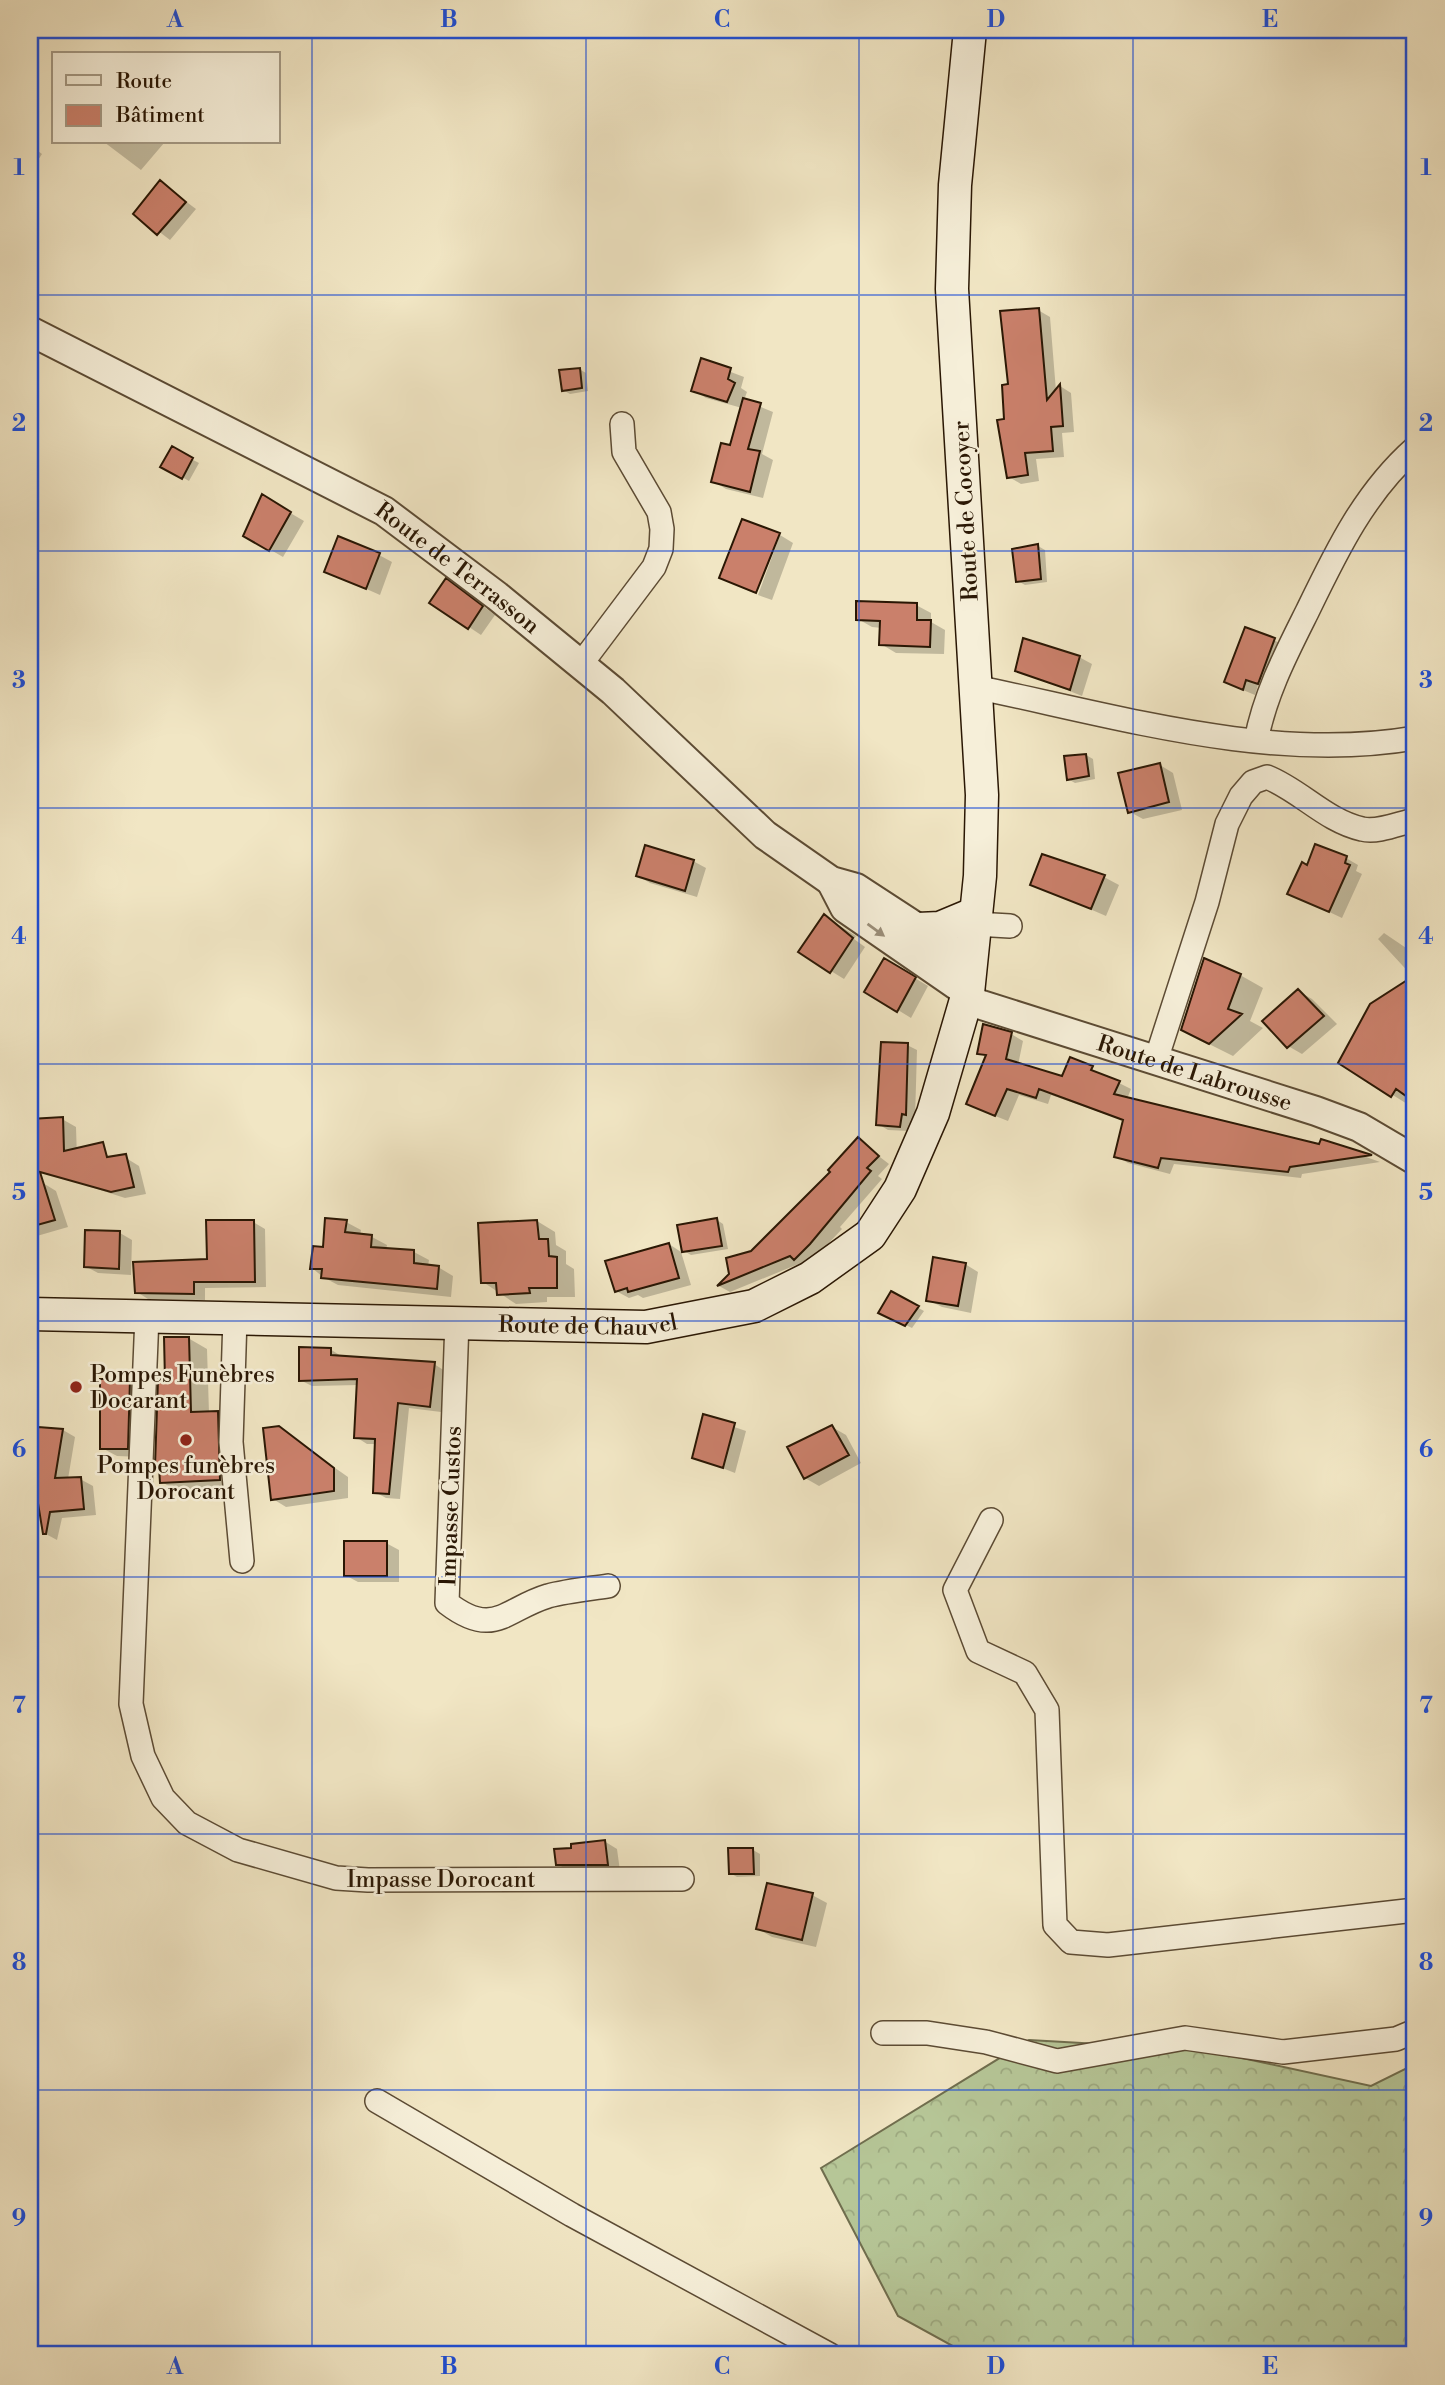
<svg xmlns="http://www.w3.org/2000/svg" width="1445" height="2385" font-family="'Libre Bodoni',serif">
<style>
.forest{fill:url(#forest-crowns);stroke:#706e4e;stroke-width:2}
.shadow{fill:#0003}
.building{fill:#ca806b;stroke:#2a1704;stroke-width:2}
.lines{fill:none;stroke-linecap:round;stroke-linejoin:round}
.minor-casing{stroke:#5c4b34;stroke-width:26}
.tertiary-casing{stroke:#5c4b34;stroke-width:32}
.secondary-casing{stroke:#2a1704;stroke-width:35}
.minor{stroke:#f6efd9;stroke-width:23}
.tertiary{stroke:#f6efd9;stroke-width:28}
.secondary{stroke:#f6efd9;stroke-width:32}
.oneway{fill:#9a8e79}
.grid{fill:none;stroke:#1d4ed8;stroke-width:2;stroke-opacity:0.55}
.poi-dot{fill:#8f2418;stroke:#f6efd9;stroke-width:2.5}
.labels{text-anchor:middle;stroke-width:5;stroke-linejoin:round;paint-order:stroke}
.street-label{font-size:23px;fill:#2a1704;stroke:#f6efd9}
.poi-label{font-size:23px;fill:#2a1704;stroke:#f6efd9;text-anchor:start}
.neatline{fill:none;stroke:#1d4ed8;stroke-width:2.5}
.grid-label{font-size:23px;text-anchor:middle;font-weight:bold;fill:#1d4ed8}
</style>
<defs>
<pattern id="forest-crowns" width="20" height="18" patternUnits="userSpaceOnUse" patternTransform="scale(1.75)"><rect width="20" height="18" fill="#b6c697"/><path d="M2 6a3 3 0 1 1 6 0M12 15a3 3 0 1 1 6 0" fill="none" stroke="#9da980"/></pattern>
</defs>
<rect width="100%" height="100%" fill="#f1e6c4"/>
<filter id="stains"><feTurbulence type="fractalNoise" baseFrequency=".00286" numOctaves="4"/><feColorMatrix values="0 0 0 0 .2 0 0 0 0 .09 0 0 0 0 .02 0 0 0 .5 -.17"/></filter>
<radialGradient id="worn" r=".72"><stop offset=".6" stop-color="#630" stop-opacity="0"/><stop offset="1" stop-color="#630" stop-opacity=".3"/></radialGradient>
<path class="forest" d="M1029,2040L1205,2050L1371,2086L1415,2064V2355H969L898,2316L821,2168Z"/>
<path class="shadow" d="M104,142H162L164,143L141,170Z
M30,145L42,154L30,172Z
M160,182L196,209L170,240L136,214Z
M1038,310L1050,317L1056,391L1060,386L1071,393L1074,432L1062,433L1064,457L1036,459L1039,481L1021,484L1009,477L1010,386Z
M702,361L744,377L741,388L747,392L744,400L773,412L762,454L773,460L763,498L726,489L713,481L731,447L742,408L706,398L693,390Z
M579,369L586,373L588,391L570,394L563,390Z
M172,449L199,463L189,481L163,466Z
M263,497L304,521L283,557L245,535Z
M777,534L754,593L721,578Z
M780,535L793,543L772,600L758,595Z
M1038,546L1045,550L1047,582L1025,585L1018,581Z
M379,555L392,562L380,595L326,571Z
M459,588L495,615L481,635L469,627Z
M916,605L931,613V622L945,630L944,654L896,653L881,644L882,628L872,627L858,619Z
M1274,640L1286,647L1270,689L1258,685L1255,695L1238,688Z
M1079,657L1092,664L1082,696L1017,670Z
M1086,755L1093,759L1095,779L1075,783L1068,779Z
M1160,765L1173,773L1182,810L1143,819L1130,812Z
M1346,858L1358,865L1356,871L1362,874L1342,918L1289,893L1308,867Z
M693,861L706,868L697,897L650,883L638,876Z
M1104,877L1119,885L1106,916L1032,884Z
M824,916L856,936L854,939L865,947L844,979L831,971Z
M1384,933L1415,954V1102L1412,1107L1340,1062L1414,978L1378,939Z
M885,960L928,986L911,1018L867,991Z
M1240,975L1263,988L1250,1021L1263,1028L1233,1056L1205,1042Z
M1298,991L1312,999L1337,1024L1302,1054L1288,1046Z
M1011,1034L1023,1041L1018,1065L1063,1078L1071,1059L1131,1089L1127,1099L1320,1146L1322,1141L1380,1162L1302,1174L1301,1178L1174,1164L1170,1174L1128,1163L1116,1156L1125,1121L1051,1095L1048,1104L1019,1095L1008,1121L980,1110L987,1057L979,1053Z
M907,1045L917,1050L915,1119H911L909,1131L888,1130L878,1124Z
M62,1119L76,1127L77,1159L30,1162V1121Z
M858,1140L889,1164L878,1176L882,1179L840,1227L842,1229L807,1266L801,1263L730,1292L719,1286L832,1172Z
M126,1158L139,1166L146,1194L125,1198L63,1178Z
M43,1183L56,1191L68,1227L30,1238V1188Z
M717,1220L723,1224L728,1249L691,1255L684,1251Z
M537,1221L555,1232L556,1245L566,1251V1264L574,1269L575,1297H547V1302L516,1304L483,1282Z
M253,1222L265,1229L266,1287L205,1288V1300L148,1299L137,1292L209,1260Z
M346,1222L361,1230L360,1236L372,1237L387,1245L386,1250L414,1252L429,1260L428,1266L438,1267L453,1276L451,1297L338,1285L323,1277L312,1268Z
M120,1233L132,1240L131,1275L98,1273L85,1266Z
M669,1244L681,1252L691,1285L643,1298L638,1295L629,1298L616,1291Z
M965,1264L978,1272L971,1313L942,1307L928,1300Z
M891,1293L924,1311L912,1328L887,1316Z
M188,1338L207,1349L209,1413H218L236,1423L238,1490L180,1493L162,1482L161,1467L157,1465L167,1382Z
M330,1349L341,1356L434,1364L445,1371L441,1412L409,1408L400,1499L386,1498L375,1492L377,1444H367L356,1437L359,1385L312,1386L300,1380Z
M130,1381L145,1390L142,1457L117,1456L102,1448Z
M705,1417L746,1431L735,1473L694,1457Z
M832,1427L846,1435L861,1463L819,1486L805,1478Z
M278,1428L348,1477V1498L286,1507L273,1499Z
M63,1430L75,1437L68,1479H80L93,1486L96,1515L62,1518L57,1540L44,1533Z
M386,1543L399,1550V1582H358L345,1575Z
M604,1841L617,1849L620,1871L570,1872L558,1864Z
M753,1850L760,1854V1876L737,1877L730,1873Z
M812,1895L827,1903L816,1947L772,1937L758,1929Z"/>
<path class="building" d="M160,180L186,202L157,235L133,214Z
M1039,308L1047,400L1060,384L1063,426L1051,427L1053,451L1025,453L1028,475L1007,478L997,420L1004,419L1002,385L1008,384L1000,311Z
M701,358L731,368L728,379L735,383L727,402L691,391Z
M580,368L582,388L562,391L559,370Z
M743,398L761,403L748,449L760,451L750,492L711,482L721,443L730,445Z
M172,446L193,458L182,479L160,467Z
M262,494L291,512L269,551L243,536Z
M742,519L780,533L756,593L719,578Z
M338,536L380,553L366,589L324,572Z
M1038,544L1041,579L1016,582L1012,549Z
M446,578L483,606L468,629L429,603Z
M856,601L917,603V620H931L930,647L879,645L880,621L856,620Z
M1245,627L1275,638L1258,684L1246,680L1243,690L1224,682Z
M1023,638L1080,656L1070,690L1015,671Z
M1086,754L1089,776L1067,780L1064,756Z
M1160,763L1169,802L1128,813L1118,773Z
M1315,844L1347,856L1345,863L1350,865L1329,912L1287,894L1302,862L1307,865Z
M645,845L694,860L685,891L636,876Z
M1042,854L1105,875L1091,909L1030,885Z
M824,914L853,938L830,973L798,952Z
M884,958L916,977L897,1012L864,992Z
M1204,958L1241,974L1228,1009L1242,1014L1209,1044L1181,1030Z
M1415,975V1082L1406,1096L1396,1089L1391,1097L1338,1063L1370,1004Z
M1298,989L1324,1016L1287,1048L1262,1021Z
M983,1024L1012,1032L1006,1059L1062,1076L1070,1057L1093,1066L1091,1070L1120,1081L1114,1094L1319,1144L1321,1139L1372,1155L1290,1167L1288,1172L1161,1158L1158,1168L1114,1157L1123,1120L1077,1103L1039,1089L1036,1098L1007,1089L995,1116L966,1104L986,1055L977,1054Z
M881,1042L908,1043L906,1115L902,1114L900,1127L876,1125Z
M63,1117L64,1151L103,1142L107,1157L126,1154L134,1187L111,1192L40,1172L55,1220L30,1227V1119Z
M858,1137L879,1156L867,1168L871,1171L810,1244L794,1260L790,1256L717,1286L729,1274L726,1258L751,1251L830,1172L828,1170Z
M325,1218L347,1220L345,1232L372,1235L371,1247L414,1250V1263L439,1266L437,1289L321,1278L322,1269H310L313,1246L323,1247Z
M717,1218L722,1246L682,1252L677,1225Z
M206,1220H254L255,1282H194V1294L135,1293L133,1262L207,1259Z
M537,1220L539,1239H548L549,1256L557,1257V1288H529L530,1293L497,1295L496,1283H481L478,1223Z
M85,1230L120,1231L119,1269L84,1267Z
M669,1243L679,1278L628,1292L627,1288L615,1292L605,1261Z
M933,1257L966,1263L958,1306L926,1301Z
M891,1291L919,1306L905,1326L878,1313Z
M164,1337H189L191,1412L218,1411L220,1480L160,1483L159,1466H155L158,1380H165Z
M299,1347L331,1348V1355L435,1362L430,1407L398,1403L389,1494L373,1493L375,1439L354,1438L357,1379L299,1381Z
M100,1379H130L128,1449H100Z
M703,1414L735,1423L723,1468L692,1458Z
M832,1425L849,1455L804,1479L787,1447Z
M279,1426L334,1468V1491L271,1500L263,1428Z
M38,1427L63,1429L55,1478L81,1477L84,1509L50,1512L46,1534H43L31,1460Z
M344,1541H387V1576H344Z
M605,1840L608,1865H556L554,1849L571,1848V1844Z
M728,1848H753L754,1874H729Z
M767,1883L813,1893L802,1940L756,1929Z"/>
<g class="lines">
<defs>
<path id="minor" d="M581,664L654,567L661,549L662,529L659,512L624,452L622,424
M975,687C1116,716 1271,763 1415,738
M1256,741C1265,694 1286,654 1307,612C1336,552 1364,493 1415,448
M975,924L1010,926
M1156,1060L1207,902L1227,824L1241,796L1253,782L1267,777C1300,790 1326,821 1362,829C1378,833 1400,823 1415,820
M147,1316L131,1704L143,1756L163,1798L187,1823L238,1850L336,1878L368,1880L682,1879
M235,1318L231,1442L242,1561
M457,1321L447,1603C494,1639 505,1609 548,1596C567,1591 588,1589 608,1586
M991,1520L955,1590L978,1651L1025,1673L1047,1710L1055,1925L1071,1942L1108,1945L1415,1910
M883,2033H927L986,2042L1057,2061L1185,2038L1283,2052L1396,2039L1415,2031
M377,2101L572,2215L830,2355"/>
<g id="tertiary">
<path id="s1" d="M30,331L384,511L497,596L613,691L765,835L831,881L856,888L971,963"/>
<path d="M831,881L845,908L968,993"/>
<path id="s2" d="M966,1000L1316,1111L1359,1127L1415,1160"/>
</g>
<g id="secondary">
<path d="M918,929L940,928L976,913"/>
<path id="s3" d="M30,1314L646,1327L754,1306L810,1278L870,1235L900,1189L933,1113L968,993L980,876L982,795L952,289L955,185L970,30"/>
</g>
</defs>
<use href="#minor" class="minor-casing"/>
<use href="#tertiary" class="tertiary-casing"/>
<use href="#secondary" class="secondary-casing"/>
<use href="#minor" class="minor"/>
<use href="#tertiary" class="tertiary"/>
<use href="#secondary" class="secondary"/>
</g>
<defs><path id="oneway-solid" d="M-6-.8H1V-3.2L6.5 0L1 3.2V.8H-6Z" transform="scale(1.75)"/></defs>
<use class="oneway" href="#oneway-solid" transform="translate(876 930) rotate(36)"/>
<path class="grid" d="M312,30V2355M586,30V2355M859,30V2355M1133,30V2355M30,295H1415M30,551H1415M30,808H1415M30,1064H1415M30,1321H1415M30,1577H1415M30,1834H1415M30,2090H1415"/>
<g class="poi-dot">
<circle cx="76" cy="1387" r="7"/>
<circle cx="186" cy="1440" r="7"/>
</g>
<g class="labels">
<g class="street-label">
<text transform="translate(965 511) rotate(-93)" y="8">Route de Cocoyer</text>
<text dy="8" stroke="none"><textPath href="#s1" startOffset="490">Route de Terrasson</textPath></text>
<text dy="8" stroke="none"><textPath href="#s2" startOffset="240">Route de Labrousse</textPath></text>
<text dy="8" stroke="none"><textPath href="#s3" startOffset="558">Route de Chauvel</textPath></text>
<text transform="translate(450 1506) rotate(-88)" y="8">Impasse Custos</text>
<text x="441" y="1887">Impasse Dorocant</text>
</g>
<g class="poi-label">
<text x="90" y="1382">Pompes Funèbres<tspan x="90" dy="26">Docarant</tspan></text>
<text x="186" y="1473" text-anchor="middle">Pompes funèbres<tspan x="186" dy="26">Dorocant</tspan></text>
</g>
</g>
<rect width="1445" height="2385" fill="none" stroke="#f1e6c4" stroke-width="77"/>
<rect x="52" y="52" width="228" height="91" fill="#f6efd9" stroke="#a49984" stroke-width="2"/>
<rect x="66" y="75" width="35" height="10" fill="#f6efd9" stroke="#a49984" stroke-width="2"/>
<text x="116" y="88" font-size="21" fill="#2a1704">Route</text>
<rect x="66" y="105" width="35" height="21" fill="#ca806b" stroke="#a49984" stroke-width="2"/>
<text x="116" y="122" font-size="21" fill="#2a1704">Bâtiment</text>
<rect x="38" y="38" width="1368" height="2308" class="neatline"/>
<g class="grid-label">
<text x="175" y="27">A</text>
<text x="449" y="27">B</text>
<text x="722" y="27">C</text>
<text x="996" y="27">D</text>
<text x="1270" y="27">E</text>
<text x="19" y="175">1</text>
<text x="1426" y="175">1</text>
<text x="19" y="431">2</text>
<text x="1426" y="431">2</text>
<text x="19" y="688">3</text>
<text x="1426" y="688">3</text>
<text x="19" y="944">4</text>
<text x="1426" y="944">4</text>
<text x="19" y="1200">5</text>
<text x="1426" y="1200">5</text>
<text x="19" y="1457">6</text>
<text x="1426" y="1457">6</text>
<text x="19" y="1713">7</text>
<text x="1426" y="1713">7</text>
<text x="19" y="1970">8</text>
<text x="1426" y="1970">8</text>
<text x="19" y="2226">9</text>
<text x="1426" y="2226">9</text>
<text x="175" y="2374">A</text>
<text x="449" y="2374">B</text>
<text x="722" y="2374">C</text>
<text x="996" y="2374">D</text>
<text x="1270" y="2374">E</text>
</g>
<rect width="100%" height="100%" filter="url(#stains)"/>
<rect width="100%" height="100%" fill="url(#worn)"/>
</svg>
